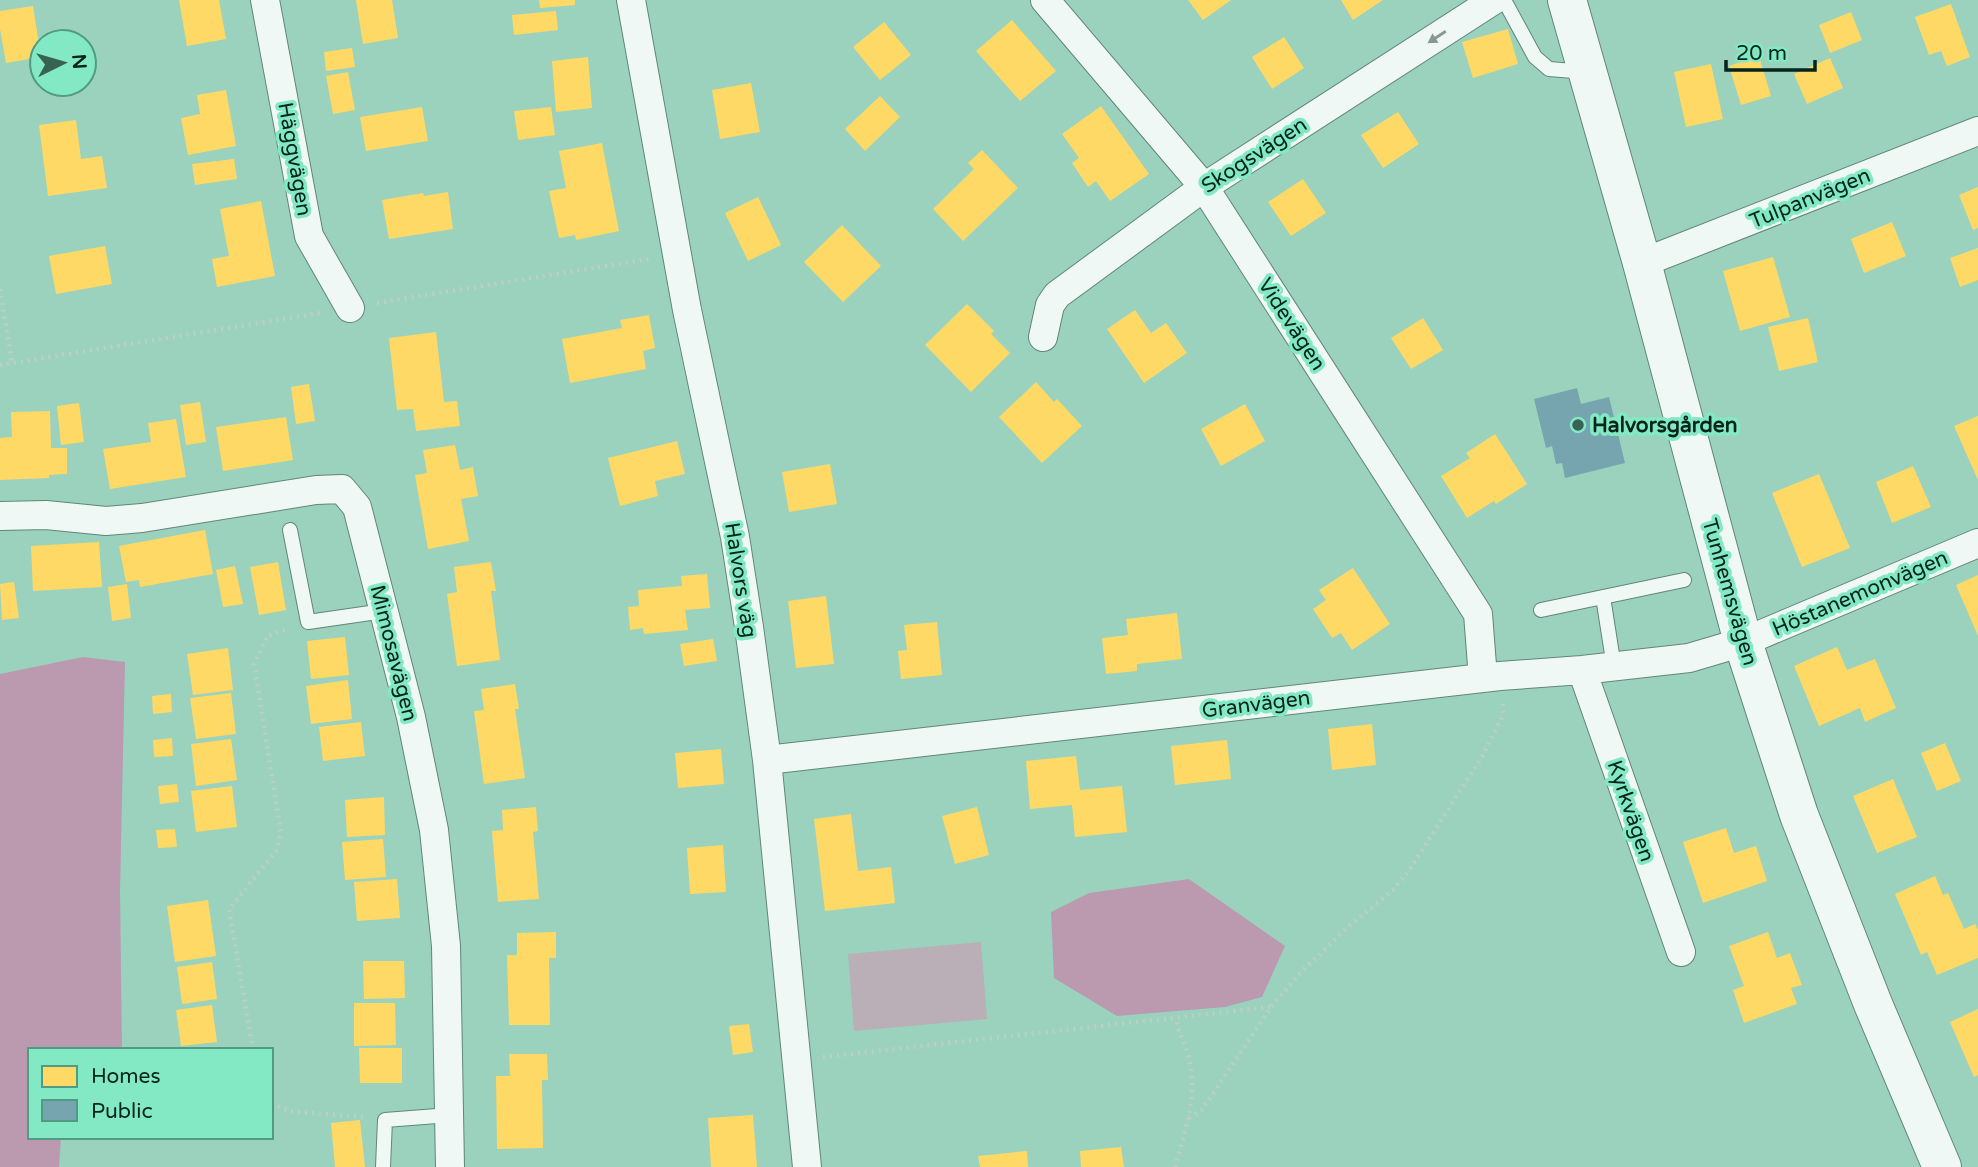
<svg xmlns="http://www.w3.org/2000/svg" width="1978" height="1167" font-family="'Varela Round',sans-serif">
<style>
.green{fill:#baaeb7}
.forest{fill:#bb9ab0}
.homes{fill:#ffd966}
.public{fill:#76a5af}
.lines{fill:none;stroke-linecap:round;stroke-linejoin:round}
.lane-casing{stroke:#628679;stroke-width:16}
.street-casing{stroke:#628679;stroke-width:30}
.secondary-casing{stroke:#628679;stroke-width:40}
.path{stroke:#bdcec8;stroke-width:4.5;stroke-dasharray:2 5;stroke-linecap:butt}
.lane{stroke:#f0f8f5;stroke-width:14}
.street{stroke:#f0f8f5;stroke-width:28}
.secondary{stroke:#f0f8f5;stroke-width:38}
.oneway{fill:#869993}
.poi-dot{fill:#386254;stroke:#83e9c5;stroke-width:2.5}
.labels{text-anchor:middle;stroke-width:7;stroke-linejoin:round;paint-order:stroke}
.street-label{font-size:21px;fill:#04251b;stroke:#83e9c5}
.poi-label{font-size:21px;font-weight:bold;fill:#04251b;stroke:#83e9c5;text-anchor:start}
</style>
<rect width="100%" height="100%" fill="#9ad2be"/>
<path class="green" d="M981,942L987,1019L854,1031L848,954Z"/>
<path class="forest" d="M83,657L125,662L120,892L122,1050H30V1137H61L59,1167H0V674Z
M1189,879L1285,946L1262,997L1225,1007L1117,1016L1054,978L1051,912L1089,893Z"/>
<path class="homes" d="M179,0H219L226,39L187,46Z
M356,0H392L398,38L363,44Z
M539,0H575V5L540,8Z
M1188,0H1231L1203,20Z
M1341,0H1383L1353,20Z
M1951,4L1970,57L1947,66L1941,51L1929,55L1915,17Z
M33,6L41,57L6,63L0,29V11Z
M556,11L558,30L514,35L512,15Z
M1851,12L1862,40L1830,53L1819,25Z
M1012,20L1056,71L1020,101L976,51Z
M884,22L911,55L880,80L853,47Z
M1508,29L1518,64L1473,78L1462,42Z
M1284,37L1304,68L1272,89L1252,57Z
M352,48L355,67L326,71L324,52Z
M1759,56L1771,96L1741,105L1729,66Z
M588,57L592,108L556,112L552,61Z
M1830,58L1843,88L1807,104L1794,74Z
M1711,64L1723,119L1686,127L1674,72Z
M348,72L355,110L333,114L326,76Z
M751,83L760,132L720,139L712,90Z
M226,90L236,146L188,155L181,118L200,114L197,95Z
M880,96L900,117L865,151L845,129Z
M1101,106L1149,174L1110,201L1096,181L1088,187L1072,163L1079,158L1062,134Z
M422,107L428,141L366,151L360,117Z
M551,107L555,135L518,140L514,111Z
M1398,112L1419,144L1383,168L1361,135Z
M76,120L81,159L102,156L107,188L48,196L39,125Z
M602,143L619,231L576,240L575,235L559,238L549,191L566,188L559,151Z
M982,150L1018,188L963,241L933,209L974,169L968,163Z
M234,159L237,179L195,185L192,164Z
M1303,179L1326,213L1291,236L1268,202Z
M1978,187V228L1973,230L1959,195Z
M448,192L453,229L389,239L382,200L423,193L424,196Z
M758,197L781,245L748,261L725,213Z
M261,201L275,276L217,287L212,259L229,256L220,209Z
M1892,222L1906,256L1864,273L1851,239Z
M842,225L881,266L843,302L804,262Z
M105,246L112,284L56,294L49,256Z
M1978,248V280L1960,287L1950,258Z
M1773,257L1790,317L1740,331L1723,271Z
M967,304L994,331L991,334L1010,353L971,392L925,345Z
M1135,310L1151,333L1166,323L1187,353L1144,383L1107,329Z
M649,315L655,348L643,351L646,369L570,383L562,339L622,328L620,320Z
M1423,318L1443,350L1411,369L1391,338Z
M1808,318L1818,362L1779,371L1768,327Z
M436,332L444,402L457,401L460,426L416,431L413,409L397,410L389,338Z
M1036,382L1054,402L1057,399L1082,426L1042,463L999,417Z
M309,384L315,421L296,424L291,387Z
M200,402L206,442L186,445L180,405Z
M79,403L84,442L61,445L57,406Z
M1245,404L1265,441L1221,466L1201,429Z
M50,411L51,448H67V474L49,475V478L0,480V438L12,437L11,412Z
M1978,416V480L1954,426Z
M286,417L293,460L223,471L216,427Z
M176,419L186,477L110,489L103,449L151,442L148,423Z
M1495,434L1527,484L1496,504L1494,501L1467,518L1441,476L1470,458L1466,453Z
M677,441L685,474L655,481L658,496L620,506L608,458Z
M455,445L460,470L473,467L478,496L461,499L469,541L428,549L415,475L427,473L423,450Z
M830,464L837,504L789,512L782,472Z
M1913,466L1931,507L1892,523L1876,482Z
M1819,474L1850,548L1802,567L1772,493Z
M205,530L213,574L140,587L139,580L126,582L119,546Z
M99,542L102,587L33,591L31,546Z
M278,562L286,610L259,615L250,567Z
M491,562L496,591H491L500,660L457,666L447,594L457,592L454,567Z
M235,566L243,604L223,607L216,570Z
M1353,568L1390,624L1352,650L1341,633L1332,638L1313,609L1326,600L1319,590Z
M707,574L710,608L685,610L688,630L644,634L643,628L630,630L628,607L639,606L638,590L682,586L681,576Z
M1978,575V636L1956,585Z
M14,582L19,618L2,620L0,584Z
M127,584L131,618L112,621L108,587Z
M826,596L834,664L796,668L788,601Z
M1177,613L1182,659L1137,664V671L1106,674L1102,638L1128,635L1126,619Z
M937,622L942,675L901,679L898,651L907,650L904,625Z
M345,637L349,675L311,679L307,641Z
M713,639L717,661L684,666L680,644Z
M1837,647L1847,670L1875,659L1896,708L1865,722L1860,708L1819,726L1794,666Z
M228,648L233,690L193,695L187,654Z
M348,680L352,719L311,724L306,686Z
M515,684L519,709H515L525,778L484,784L474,711L484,710L481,689Z
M231,693L236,734L196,739L190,698Z
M171,694L172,712L153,714L152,696Z
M361,722L365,756L323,761L319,727Z
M1372,724L1376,765L1332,770L1328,729Z
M172,738L173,756L154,757L153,740Z
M231,739L237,780L196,786L191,744Z
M1227,740L1231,779L1175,785L1171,746Z
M1945,743L1961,781L1937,791L1921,753Z
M721,749L724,784L678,788L675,753Z
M1076,756L1080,790L1122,786L1127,832L1075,837L1072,805L1030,809L1026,761Z
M1893,779L1917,837L1877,853L1853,796Z
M177,784L179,802L160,804L158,786Z
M232,786L237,827L196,832L191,791Z
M384,797L385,835L347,837L345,800Z
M536,807L538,831L533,832L539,899L498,902L492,831L503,830L502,810Z
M977,807L989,855L955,864L942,816Z
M851,814L858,871L891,867L895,903L825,911L814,819Z
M1726,828L1734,853L1756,846L1767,881L1703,903L1683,842Z
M175,829L177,847L158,848L156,830Z
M383,839L386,877L345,880L342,842Z
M723,845L726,892L690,894L687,848Z
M1935,876L1943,895L1948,893L1964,929L1975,924L1978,930V958L1937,975L1927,952L1921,955L1895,894Z
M397,879L400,918L357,921L354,882Z
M208,900L216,956L175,962L167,906Z
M556,932V958H549L550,1025H509L507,955H517V933Z
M1768,932L1777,958L1790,953L1802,985L1791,988L1797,1004L1744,1023L1733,990L1744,986L1729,946Z
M363,961H404L405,998L364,999Z
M212,962L217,999L182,1004L177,967Z
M354,1003H395L396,1045L354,1046Z
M212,1005L217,1042L181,1046L176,1010Z
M1978,1009V1075L1974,1077L1950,1022Z
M749,1024L753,1052L733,1055L729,1026Z
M359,1048H402V1083H360Z
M509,1054H547L548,1080H542L543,1148L497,1149L496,1076H510Z
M753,1115L757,1167H711L708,1118Z
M360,1120L365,1167H335L331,1123Z
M1121,1147L1124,1167H1081L1080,1151Z
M1027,1151L1028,1167H980L978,1156Z"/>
<path class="public" d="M1577,388L1581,404L1609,397L1625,463L1565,478L1562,463L1556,464L1552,446L1546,448L1534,399Z"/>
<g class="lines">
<defs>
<path id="lane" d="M1504,0L1535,57L1549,69L1586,72
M290,530L308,622L384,611
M1603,597L1614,667
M1541,610L1684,580
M383,1167L385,1120L450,1115"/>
<path id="street" d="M265,0L309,236L350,308
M631,0L687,310L735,537L749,627L767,760L807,1167
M1045,0L1204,187L1478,614L1483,678
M1642,263L1978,131
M1043,337L1050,305L1057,295L1204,187L1494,0
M0,516L46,515L106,521L142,518L316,490L342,489L357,507L411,717L434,830L446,946L450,1167
M1582,670L1681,952
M767,760L1500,676L1582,670L1689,658L1743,642L1978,543"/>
<path id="secondary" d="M1567,0L1642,263L1743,642L1799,815L1873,1004L1942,1167"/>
</defs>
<use href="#lane" class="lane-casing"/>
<use href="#street" class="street-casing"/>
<use href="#secondary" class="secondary-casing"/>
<path class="path" d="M0,289L12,363
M377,303L649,259
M0,365L320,313
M253,1050L229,909L276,851L281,833L254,664L267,636L288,629
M823,1057L1270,1007
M271,1105L296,1112L364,1117
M1189,1118L1202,1110L1271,1007L1302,971L1349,926L1393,890L1408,872L1483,755L1503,715V703
M1175,1167C1185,1131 1199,1093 1188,1055C1185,1042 1178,1033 1176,1019"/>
<use href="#lane" class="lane"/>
<use href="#street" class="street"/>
<use href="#secondary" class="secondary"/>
</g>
<defs><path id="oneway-solid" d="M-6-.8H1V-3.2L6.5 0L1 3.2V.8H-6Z" transform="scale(1.75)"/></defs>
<use class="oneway" href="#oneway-solid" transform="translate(1437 37) rotate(147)"/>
<circle class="poi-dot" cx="1578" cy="425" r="7"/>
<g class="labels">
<g class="street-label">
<text transform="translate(1254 155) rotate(-33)" y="7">Skogsvägen</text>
<text transform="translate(295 159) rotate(80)" y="7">Häggvägen</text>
<text transform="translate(1810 198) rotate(-22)" y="7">Tulpanvägen</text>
<text transform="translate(1292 324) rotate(57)" y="7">Videvägen</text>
<text transform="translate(741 580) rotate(81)" y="7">Halvors väg</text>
<text transform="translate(1730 592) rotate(74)" y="7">Tunhemsvägen</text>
<text transform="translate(1860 593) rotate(-23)" y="7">Höstanemonvägen</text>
<text transform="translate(394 653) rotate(76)" y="7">Mimosavägen</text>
<text transform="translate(1256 704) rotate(-7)" y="7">Granvägen</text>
<text transform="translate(1631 811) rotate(71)" y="7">Kyrkvägen</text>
</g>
<g class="poi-label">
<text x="1592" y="432">Halvorsgården</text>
</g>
</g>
<rect x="28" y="1048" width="245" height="91" fill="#83e9c5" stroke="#509b81" stroke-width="2"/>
<rect x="42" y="1066" width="35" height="21" fill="#ffd966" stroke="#509b81" stroke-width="2"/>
<text x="91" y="1083" font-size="21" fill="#04251b">Homes</text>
<rect x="42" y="1100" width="35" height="21" fill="#76a5af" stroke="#509b81" stroke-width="2"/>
<text x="91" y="1118" font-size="21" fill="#04251b">Public</text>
<g transform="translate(63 63) rotate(85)"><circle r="33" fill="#83e9c5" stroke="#509b81" stroke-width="2"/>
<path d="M0-5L12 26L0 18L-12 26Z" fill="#386254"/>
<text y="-10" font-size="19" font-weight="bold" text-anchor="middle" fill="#04251b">N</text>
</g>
<path d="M1726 60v10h89v-10" fill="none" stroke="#04251b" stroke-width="3.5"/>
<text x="1736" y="60" font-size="21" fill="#04251b" stroke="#83e9c5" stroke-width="5" paint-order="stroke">20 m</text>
</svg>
